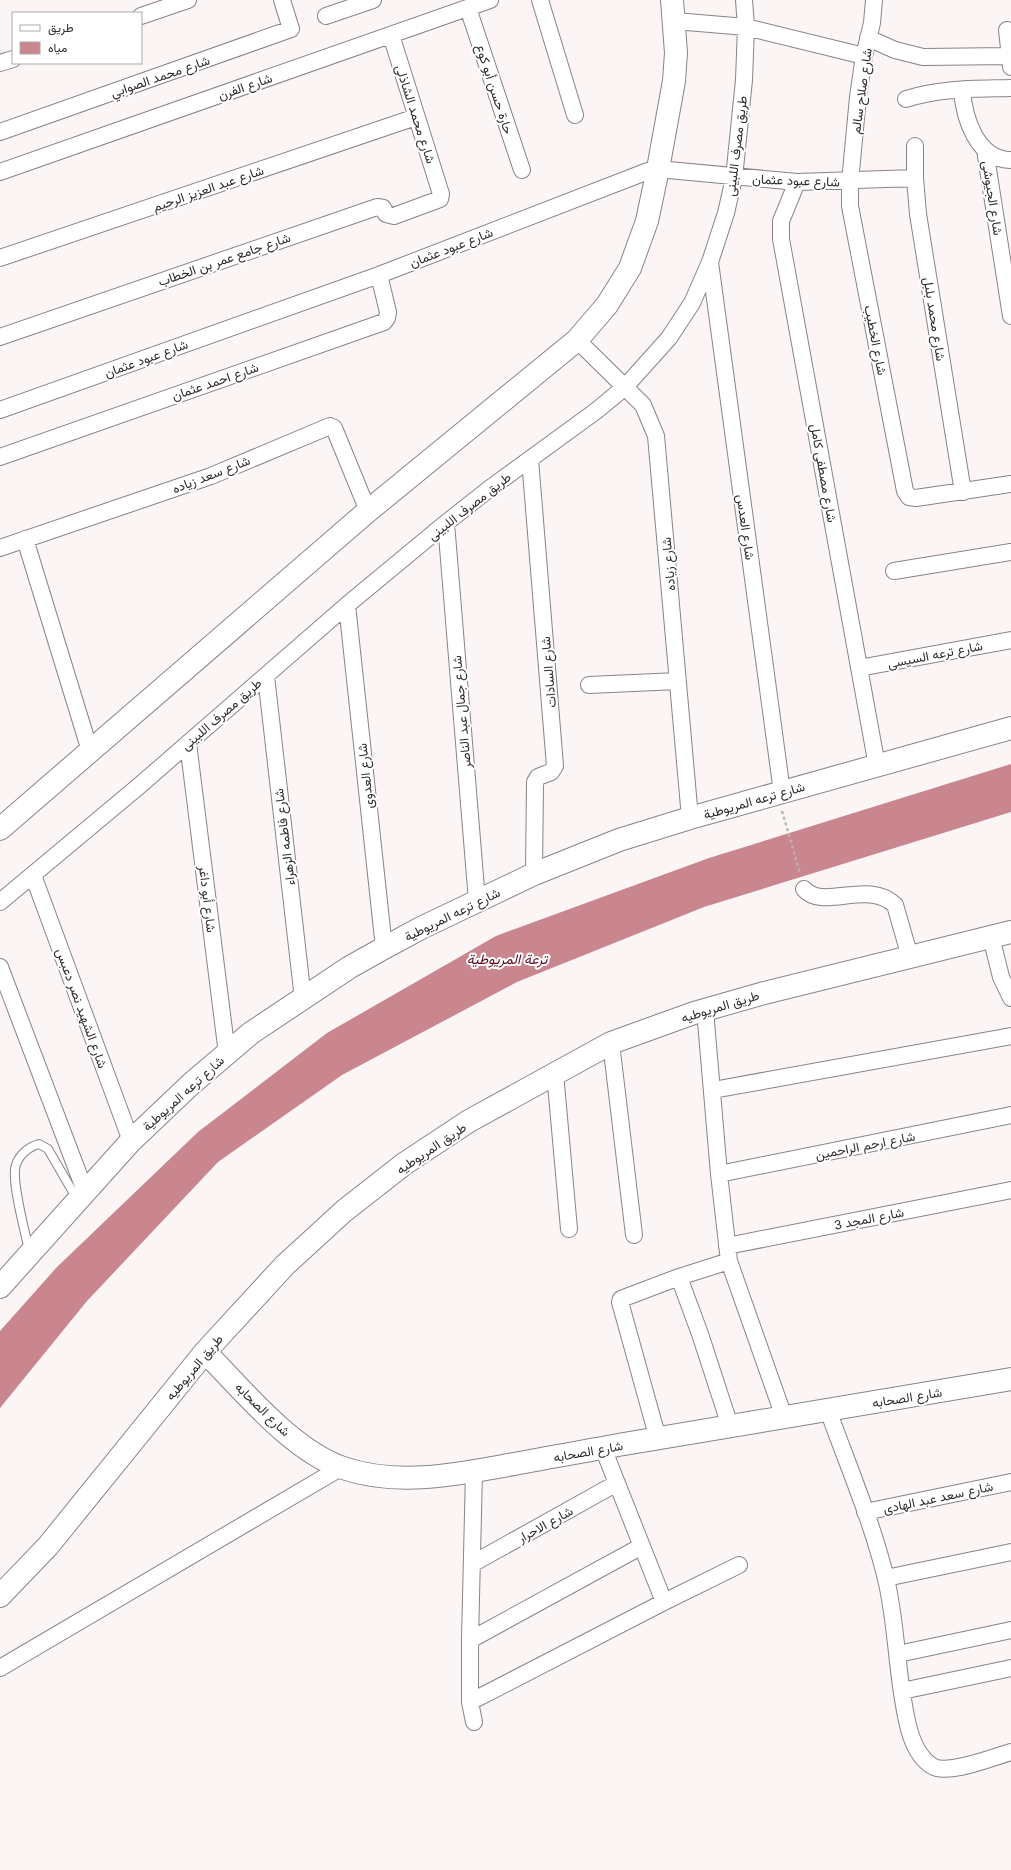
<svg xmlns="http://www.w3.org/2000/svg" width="1011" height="1870" font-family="Arial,Vazirmatn,sans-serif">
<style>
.water{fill:#c9868e}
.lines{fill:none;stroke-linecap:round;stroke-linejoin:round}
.lane-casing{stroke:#8a8384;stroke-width:10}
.street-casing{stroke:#8a8384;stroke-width:18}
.secondary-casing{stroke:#8a8384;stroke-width:24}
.path{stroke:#b9b4b4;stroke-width:2.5;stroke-dasharray:3 3;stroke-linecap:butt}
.lane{stroke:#fff;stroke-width:8}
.street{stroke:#fff;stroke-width:16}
.secondary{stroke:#fff;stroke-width:22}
.labels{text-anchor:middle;stroke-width:4;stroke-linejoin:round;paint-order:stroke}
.street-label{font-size:13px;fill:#2f2c2c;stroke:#fff}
.water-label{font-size:14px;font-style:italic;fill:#5c0a21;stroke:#fff}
</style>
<rect width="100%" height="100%" fill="#fcf5f5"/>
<path class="water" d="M1011,764V812L704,907L517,982L342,1075L218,1162L87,1301L0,1408V1331L57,1267L198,1132L327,1033L496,936L709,858Z"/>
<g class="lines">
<defs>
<path id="lane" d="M29,1251C25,1230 13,1189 15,1169C17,1156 28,1147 39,1144L48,1149L77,1199"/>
<path id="street" d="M540,0L575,115
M874,0L872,23L864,56L858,97L850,182V206L905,491L909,497L916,498L1011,484
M468,8L522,170
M141,16L188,0
M326,16L373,0
M675,21L746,27L864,56
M1007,30L1011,67
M868,38L895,50L923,57L1010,56
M0,63L13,59
M962,90C964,118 977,160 1011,160
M906,99C940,88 975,89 1011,88
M0,132L291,29L282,0
M915,146V178L918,214L963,492
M985,150L1011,316
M0,172L490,0
M797,182L781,221V239L877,766
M0,258L416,117
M710,262L782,792
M0,337L377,207L383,208L386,214L394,216L440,199L441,194L391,35
M577,340L643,405L656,436L690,818
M0,410L379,275L648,171L658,169L797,182L915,178
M0,457L384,322L387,318L388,312L379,275
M530,459L555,766L551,772L538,777L535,782L534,874
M446,523L477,901
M25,539L90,751
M0,548L211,476L330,426L334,428L368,511
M894,571L1011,552
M347,605L384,948
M859,668L1011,640
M266,676L303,999
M589,685L678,681
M188,743L227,1054
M33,875L131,1141
M804,889C823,911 868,879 895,905L910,957
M0,902L139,786L347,605L446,523L489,489L596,411L625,387L669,338L692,303L710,262L726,213L734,178L744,80L746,27L744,0
M991,937L1001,977L1011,998
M0,967L85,1191
M705,1010L719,1174L729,1261L784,1417
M611,1043L634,1235
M555,1073L569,1229
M713,1090L1011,1036
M719,1174L1011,1115
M727,1246L1011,1190
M729,1261L679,1277L700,1334L730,1426
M828,1410C848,1466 872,1521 886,1579C895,1616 896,1655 902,1693C906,1718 910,1752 932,1766C947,1776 993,1757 1011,1752
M658,1439L620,1302L621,1299L679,1277
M603,1448L664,1602
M474,1471L470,1640V1702L474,1722
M865,1512L1011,1482
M472,1564L617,1483
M886,1578L1011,1552
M470,1640L642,1546
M898,1654L1011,1630
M0,1668L342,1467
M902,1691L1011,1668
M470,1702L664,1602L739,1565"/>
<path id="secondary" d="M0,829L368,511L577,340L607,305L630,268L647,221L658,169L674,81L676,53L672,0
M0,1287L131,1141L191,1084L251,1033L350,967L384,948L421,928L534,874L619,840L690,818L1011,728
M205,1352C244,1391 291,1450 343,1468C399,1487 458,1474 514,1464C550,1457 587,1451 624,1444C753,1423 882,1401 1011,1379
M0,1596L48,1546L205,1352L285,1265L344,1211L404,1164L469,1121L611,1043L694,1013L764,993L1011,932"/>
</defs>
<use href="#lane" class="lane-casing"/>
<use href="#street" class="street-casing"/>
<use href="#secondary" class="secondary-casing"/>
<path class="path" d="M782,811L800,873"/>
<use href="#lane" class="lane"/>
<use href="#street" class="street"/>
<use href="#secondary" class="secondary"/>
</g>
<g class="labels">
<g class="street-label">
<text transform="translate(160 76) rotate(-19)" y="5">شارع محمد الصوابي</text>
<text transform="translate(245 86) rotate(-19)" y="5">شارع الفرن</text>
<text transform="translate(495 89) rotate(72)" y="5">حارة حسن أبو كوع</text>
<text transform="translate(861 91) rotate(-82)" y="5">شارع صلاح سالم</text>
<text transform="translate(416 114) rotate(72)" y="5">شارع محمد الشاذلى</text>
<text transform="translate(736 146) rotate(-83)" y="5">طريق مصرف اللبينى</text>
<text transform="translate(796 180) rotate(2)" y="5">شارع عبود عثمان</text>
<text transform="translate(208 188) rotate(-19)" y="5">شارع عبد العزيز الرحيم</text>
<text transform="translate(993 198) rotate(81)" y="5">شارع الجيوشى</text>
<text transform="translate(451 247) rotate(-21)" y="5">شارع عبود عثمان</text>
<text transform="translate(224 259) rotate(-19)" y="5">شارع جامع عمر بن الخطاب</text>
<text transform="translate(935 319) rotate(81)" y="5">شارع محمد بلبل</text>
<text transform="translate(876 340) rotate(79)" y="5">شارع الخطيب</text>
<text transform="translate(146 358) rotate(-20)" y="5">شارع عبود عثمان</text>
<text transform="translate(215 381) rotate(-19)" y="5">شارع احمد عثمان</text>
<text transform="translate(824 473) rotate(80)" y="5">شارع مصطفى كامل</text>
<text transform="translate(211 474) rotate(-21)" y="5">شارع سعد زياده</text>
<text transform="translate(469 506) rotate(-38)" y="5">طريق مصرف اللبينى</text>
<text transform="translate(746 527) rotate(82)" y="5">شارع العدس</text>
<text transform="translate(668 564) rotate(-95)" y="5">شارع زياده</text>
<text transform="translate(935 654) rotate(-11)" y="5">شارع ترعه السيسى</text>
<text transform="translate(548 672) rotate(-95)" y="5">شارع السادات</text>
<text transform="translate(461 712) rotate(-95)" y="5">شارع جمال عبد الناصر</text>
<text transform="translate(221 714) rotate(-41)" y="5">طريق مصرف اللبينى</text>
<text transform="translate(365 776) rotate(-96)" y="5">شارع العدوى</text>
<text transform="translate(754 800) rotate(-16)" y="5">شارع ترعه المريوطية</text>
<text transform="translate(284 837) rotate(-97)" y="5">شارع فاطمه الزهراء</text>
<text transform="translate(208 899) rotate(83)" y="5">شارع أبو داغر</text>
<text transform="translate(452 914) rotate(-26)" y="5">شارع ترعه المريوطية</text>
<text transform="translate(720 1006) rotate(-17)" y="5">طريق المريوطيه</text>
<text transform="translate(82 1008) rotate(70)" y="5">شارع الشهيد نصر دعبس</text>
<text transform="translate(183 1093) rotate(-42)" y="5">شارع ترعه المريوطية</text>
<text transform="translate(865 1145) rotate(-11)" y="5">شارع ارحم الراحمين</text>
<text transform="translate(431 1148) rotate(-34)" y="5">طريق المريوطيه</text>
<text transform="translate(869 1218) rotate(-11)" y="5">شارع المجد 3</text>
<text transform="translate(194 1367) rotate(-50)" y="5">طريق المريوطيه</text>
<text transform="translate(907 1397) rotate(-9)" y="5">شارع الصحابه</text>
<text transform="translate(263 1409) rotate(44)" y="5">شارع الصحابه</text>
<text transform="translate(588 1451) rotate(-10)" y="5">شارع الصحابه</text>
<text transform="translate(938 1497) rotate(-12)" y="5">شارع سعد عبد الهادى</text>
<text transform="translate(545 1524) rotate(-29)" y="5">شارع الاحرار</text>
</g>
<g class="water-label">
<text x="507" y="964">ترعة المريوطية</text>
</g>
</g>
<rect x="12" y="12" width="130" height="52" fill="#ffffff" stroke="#acabab"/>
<rect x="20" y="25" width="20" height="6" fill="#ffffff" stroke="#acabab"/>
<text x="48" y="32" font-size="12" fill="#2f2c2c">طريق</text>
<rect x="20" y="42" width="20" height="12" fill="#c9868e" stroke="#acabab"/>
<text x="48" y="52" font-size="12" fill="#2f2c2c">مياه</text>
</svg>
